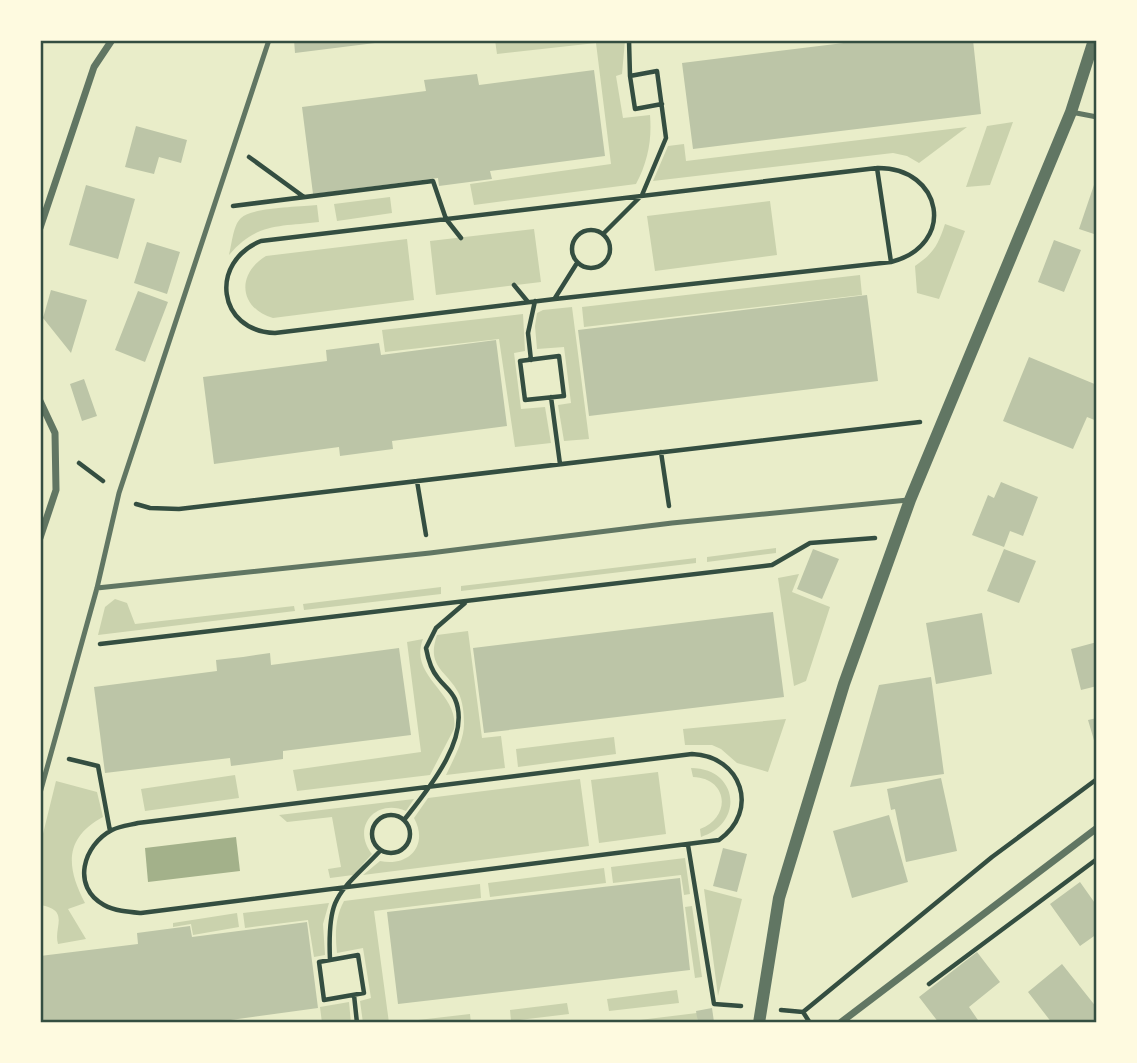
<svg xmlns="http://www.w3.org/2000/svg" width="1137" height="1063" font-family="'DejaVu Sans',sans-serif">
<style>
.green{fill:#cad2ad}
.water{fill:#a3b18a}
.building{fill:#bcc5a7}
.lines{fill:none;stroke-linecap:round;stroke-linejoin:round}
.path{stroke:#344e41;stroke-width:4.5}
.service{stroke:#617663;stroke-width:5}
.minor{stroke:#617663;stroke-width:7}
.tertiary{stroke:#617663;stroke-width:12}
.neatline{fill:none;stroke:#344e41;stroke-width:2.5}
</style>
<rect width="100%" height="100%" fill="#e9edc9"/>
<path class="green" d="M495,40H625L622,74L616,76L623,118L650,115C652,140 648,161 636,184L474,205L470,184L611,164L596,43L497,54Z
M1013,122L990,185L966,187L987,126Z
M967,127L919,163L907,156L893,153L653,181L668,146L684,144L686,161Z
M390,197L392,213L337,221L334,204Z
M770,201L777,255L655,271L647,216Z
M317,205L319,222C280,227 257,222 229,255C232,244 233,225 241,218C252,207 300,207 317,205Z
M945,224L965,231L939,299L917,293L915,266C934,253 938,245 945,224Z
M534,229L541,282L436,295L430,241Z
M407,239L414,300L273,318C239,308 236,274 266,256Z
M860,275L862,295L584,327L582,307Z
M572,307L589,439L564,441L558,405L571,403L564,347L537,349L535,326L537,313L543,310Z
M523,314L525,351L514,353L521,409L545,407L551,443L515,447L499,339L385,352L382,330Z
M776,548V553L707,562V557Z
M696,558V563L461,591V586Z
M799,574L792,592L830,607L806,681L794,686L778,578Z
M441,587V594L304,610L303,604Z
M115,599L127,603L135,624L294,606L295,611L98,635L105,607Z
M468,631L482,738L501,736L505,768L446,775C453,760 464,741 464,724C464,714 463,701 458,692C446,670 426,667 437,635Z
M423,639C408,677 460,693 454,729L430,775L297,791L293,770L421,752L407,642Z
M786,719L768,772L737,763L721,749L712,745H685L683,729Z
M614,737L616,754L518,767L516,749Z
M691,768C738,768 745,823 701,837L700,829C732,817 728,778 693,777Z
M658,772L666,834L599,843L591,780Z
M235,775L239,798L145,811L141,789Z
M580,779L589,846L363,875L380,861C409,867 429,845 414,818L428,798Z
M56,781L97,792L103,817C64,838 66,867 85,903L68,909L86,939L58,944C53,927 71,910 40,905V846Z
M414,799L406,811C375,798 351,828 372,854L353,875L330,878L328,869L341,867L332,817L287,822L279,815Z
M685,858L690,894L684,895L681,875L613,883L611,867Z
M604,868L606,883L490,897L488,883Z
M480,884L481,898L374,911L389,1023H363L360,1001L371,998L363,948L337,953C335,934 335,918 344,901Z
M704,889L742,899L718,996Z
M329,903L323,924L325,955L314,957L308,920L245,928L243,913Z
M692,906L702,977L695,978L685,907Z
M237,913L239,927L193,935L191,924L173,927V923Z
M677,990L679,1003L609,1011L607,999Z
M349,1002L351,1023H322L320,1007Z
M567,1003L569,1014L511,1021L510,1010Z
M697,1013L698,1023H615Z
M470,1014L471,1023L401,1022Z"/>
<path class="water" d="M236,837L240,871L148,882L145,848Z"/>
<path class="building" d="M294,40H383V42L295,53Z
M868,40H973L981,114L693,149L682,63Z
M594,70L605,156L490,171L492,179L439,186L438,178L313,194L302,107L426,91L424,80L477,74L479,85Z
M136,126L187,140L181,163L159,157L154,174L125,167Z
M1096,179H1097V235L1079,229Z
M86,185L135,199L118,259L69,245Z
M1054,240L1081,250L1064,292L1038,282Z
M147,242L180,252L167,294L134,283Z
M51,290L87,300L71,353L43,318Z
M138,291L168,302L145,362L115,350Z
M867,295L878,381L589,416L578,330Z
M496,340L507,426L392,441L393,449L340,456L339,447L214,464L203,377L327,361L326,350L379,343L381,355Z
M1029,357L1097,385V421L1087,417L1073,449L1003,421Z
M84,379L97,416L82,421L70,384Z
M1001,482L1038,497L1023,536L1010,531L1004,547L972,535L988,495L994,498Z
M813,549L839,559L822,599L797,589Z
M1004,549L1036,561L1019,603L987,591Z
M773,612L784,697L484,733L473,648Z
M982,613L992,674L936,684L926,623Z
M1097,642V686L1081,690L1071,649Z
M399,648L411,735L283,751V759L231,766L230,758L105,773L94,687L217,671L216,660L243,657L270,653L271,665Z
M931,677L944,774L850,787L879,685Z
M1097,718V747H1096L1088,720Z
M941,778L957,851L906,862L895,809L891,810L887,789Z
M889,815L908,882L852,898L833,831Z
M723,848L747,854L737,892L713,886Z
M680,878L690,970L398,1004L387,912Z
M1080,882L1097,906V934L1080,946L1050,904Z
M307,922L318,1008L209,1023H40V956L138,944L137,933L190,926L192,937Z
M977,952L1000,982L969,1007L980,1023H939L919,997Z
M1062,964L1097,1008V1023H1052L1028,992Z
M712,1008L714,1022L698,1023L696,1011Z"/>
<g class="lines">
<path class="path" d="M630,76L635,109L662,104
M249,157L304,197
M877,168C943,167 957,245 891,262L555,299L275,333C217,331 209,262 261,241Z
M877,168L891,262
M233,206L433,181L446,219L461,238
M572 249a19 19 0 1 1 38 0a19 19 0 1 1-38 0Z
M603,234L642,195L666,138L657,71L630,76L629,40
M514,285L528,302
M555,298L577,263
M559,356L564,396L525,400L520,361Z
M531,360L528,333L535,301
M551,397L560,464
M661,452L669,506
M79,463L103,481
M417,481L426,535
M136,504L150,508L179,509L920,422
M100,644L772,565L810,543L875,538
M692,754C742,756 760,811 719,840L141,913C129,912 115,911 104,905C71,887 83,845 112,830C120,826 130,825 138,823Z
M69,759L98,766L110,831
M372 834a19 19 0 1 1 38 0a19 19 0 1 1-38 0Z
M404,820C426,792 472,738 455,699C451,690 444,686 438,678C431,670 428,659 426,648L436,628L465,603
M688,845L714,1004L741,1006
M358,955L364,993L324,1000L319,962Z
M330,960C327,894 338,895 380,851
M929,984L1097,859
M354,995L357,1023
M781,1010L803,1012
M810,1023L803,1012L992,857L1097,779"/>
<path class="service" d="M1071,112L1097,117
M97,588L430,553L672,523L908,500
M40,793L97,588L119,493L269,40"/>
<path class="minor" d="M40,228L94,67L112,40
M40,401L55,433L56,490L40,538
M840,1023L1097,828"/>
<path class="tertiary" d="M759,1023L779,898L844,684L910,500L1071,112L1094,40"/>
</g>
<rect width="1137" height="1063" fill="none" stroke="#fefae0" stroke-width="84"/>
<rect x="42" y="42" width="1053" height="979" class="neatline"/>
</svg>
